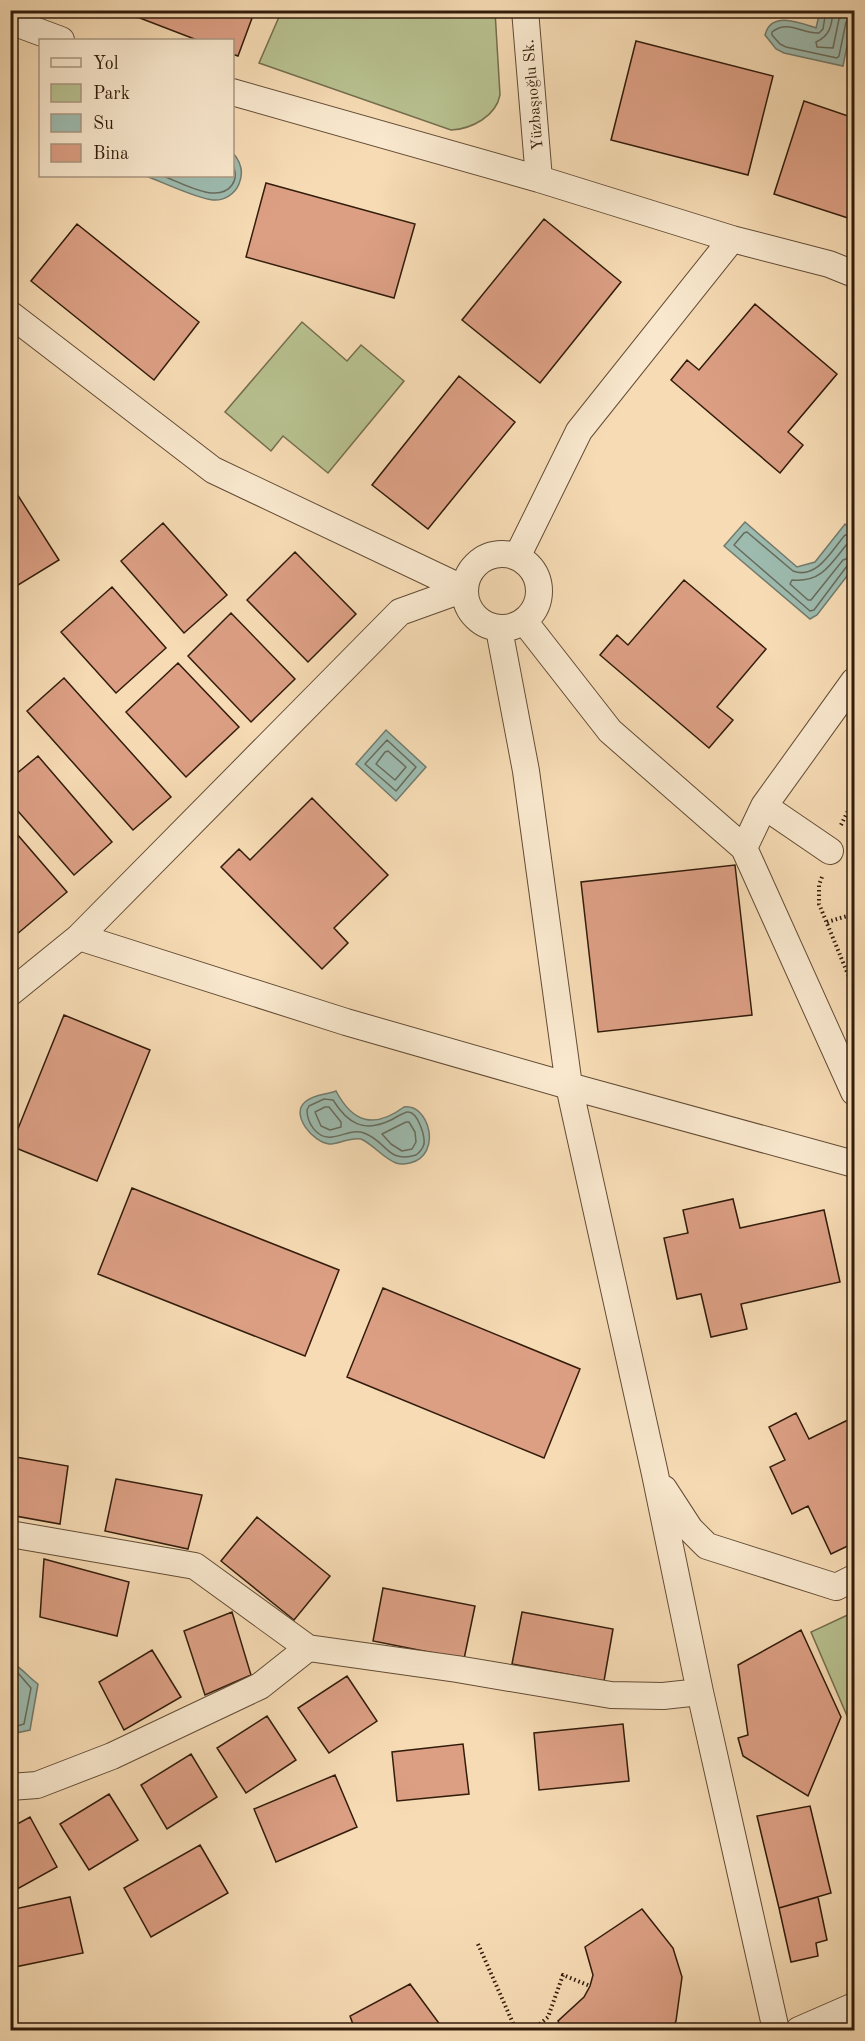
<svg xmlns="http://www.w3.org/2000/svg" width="865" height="2041" font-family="'Old Standard TT',serif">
<rect width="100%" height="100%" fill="#f6dbb4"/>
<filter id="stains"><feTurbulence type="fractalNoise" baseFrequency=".00333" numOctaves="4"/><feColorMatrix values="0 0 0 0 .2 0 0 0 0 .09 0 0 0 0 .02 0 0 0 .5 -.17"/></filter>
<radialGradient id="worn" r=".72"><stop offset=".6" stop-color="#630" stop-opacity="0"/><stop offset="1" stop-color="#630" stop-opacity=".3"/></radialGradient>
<path fill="#b8c190" stroke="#756e4e" stroke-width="1.5" d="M282,10l213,1 5,84c-4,21 -28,34 -49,35l-192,-67z
M302,322l45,39 14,-16 43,36 -76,92 -45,-37 -12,15 -46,-39z
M854,1612v120l-43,-100z"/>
<path fill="#9dbbaf" stroke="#727b6d" stroke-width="1.5" d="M820,11h34l-11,55 -59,-13 -8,-4 -11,-14c6,-25 36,-12 51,-7z
M233,153c8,9 11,19 6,31 -4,10 -15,17 -26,16 -15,-1 -51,-18 -67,-24h86z
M745,522l52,45 18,-5 30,-38 9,8v35l-37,48 -7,4 -86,-73z
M386,730l40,37 -30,34 -40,-37z
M336,1091c17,32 38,38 68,16 25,-4 39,48 6,56 -4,1 -9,2 -14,0 -13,-5 -22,-18 -35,-24 -11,-2 -22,5 -32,5 -16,-2 -39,-29 -24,-42 9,-8 20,-7 31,-11z
M11,1662c11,6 17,15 27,22l-8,46 -19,4z"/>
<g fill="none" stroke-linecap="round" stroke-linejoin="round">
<path stroke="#686c5d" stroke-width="1.5" d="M826,10l-3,19 -4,4c-17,1 -31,-14 -47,-1v3l8,9 6,3 51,11 2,-2 7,-34 4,-4h4
M833,10c-1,15 -3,26 -17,32l1,5 16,1 6,-29 10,-9
M163,176c17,6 55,29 69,9 5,-7 4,-14 0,-22
M854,536l-9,-1c-13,15 -28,45 -52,36l-46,-39 -3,1 -10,12 76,66 4,-1 33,-44 7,-2
M854,544h-7c-16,20 -26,39 -55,36l-2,4 18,16h3l32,-40 11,-4
M387,740l29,27 -20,24 -31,-27z
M388,751l18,16 -11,13 -19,-16 9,-12z
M324,1099l9,1c15,24 31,33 58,20 4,-2 13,-8 17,-8 10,0 17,24 16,32 -1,4 -4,8 -8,11 -29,9 -29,-14 -52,-22 -11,-4 -21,3 -32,4 -15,2 -25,-14 -25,-27l2,-4z
M325,1107h4l12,15v5l-11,3 -9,-4 -6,-14z
M406,1122h3l6,10 1,10 -4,7 -10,2 -11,-7 -9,-10z
M10,1669l8,4 13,15 -7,36 -14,4"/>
</g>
<path fill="#dc9f84" stroke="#321c0b" stroke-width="1.5" d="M119,10h136l-17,46 -6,-2v-14h-35z
M636,41l137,35 -25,99 -137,-35z
M804,101l50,17v102l-80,-26z
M266,183l149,41 -21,74 -148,-41z
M544,219l77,63 -81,101 -78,-63z
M77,224l122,98 -45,58 -123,-99z
M755,304l82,70 -49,58 15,13 -23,28 -109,-93 16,-20 12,10z
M459,376l56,46 -87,107 -56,-44z
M10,483l49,77 -49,30z
M163,523l64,72 -43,38 -63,-72z
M295,552l61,62 -48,48 -61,-62z
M684,580l82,69 -49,58 16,13 -24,28 -109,-93 17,-20 11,10z
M112,587l54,61 -50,45 -55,-61z
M231,613l64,66 -44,43 -63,-66z
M178,663l61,64 -53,50 -60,-65z
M64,678l107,119 -38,33 -106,-119z
M38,756l74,86 -38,33 -64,-73v-23z
M312,798l76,77 -54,53 14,15 -26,26 -101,-102 18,-18 11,11z
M10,826l57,66 -57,48z
M735,865l17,150 -154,17 -17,-150z
M64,1015l86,35 -53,131 -86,-35z
M132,1188l207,82 -34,86 -207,-82z
M733,1199l7,29 84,-18 16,72 -99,22 6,25 -36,8 -10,-43 -24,5 -13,-61 24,-5 -5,-23z
M383,1288l197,81 -36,89 -197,-81z
M796,1413l13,26 45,-22v95l-3,1 3,8v22l-23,11 -23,-48 -16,8 -22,-47 15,-7 -16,-33z
M10,1456l58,10 -8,58 -50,-9z
M116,1479l86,16 -14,54 -83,-18z
M257,1517l73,59 -36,44 -73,-59z
M44,1559l85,23 -12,54 -77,-19z
M383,1588l92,18 -11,53 -91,-18z
M232,1612l19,63 -46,20 -21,-64z
M522,1612l91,17 -9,52 -92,-17z
M801,1630l40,87 -33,79 -65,-40 -5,-18 10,-3 -10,-70z
M152,1650l29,47 -57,33 -25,-48z
M347,1676l30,45 -48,32 -31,-45z
M267,1716l29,44 -50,33 -29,-45z
M623,1724l6,57 -90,9 -5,-57z
M463,1744l6,50 -72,7 -5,-49z
M191,1754l26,43 -50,32 -26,-44z
M335,1775l22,52 -81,35 -22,-53z
M109,1794l29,46 -49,30 -29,-46z
M810,1806l21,87 -52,15 -22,-92z
M30,1817l27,50 -47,26v-65z
M200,1845l28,48 -77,44 -27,-49z
M70,1897l13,56 -73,15v-58z
M818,1897l9,43 -11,3 2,13 -27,6 -12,-54z
M642,1909l31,39 9,29 -6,44 -5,9h-108l-5,-9 26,-24 6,-11 3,-11 -8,-28z
M410,1984l34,46h-89l-5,-14z"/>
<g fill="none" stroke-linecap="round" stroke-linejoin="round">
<defs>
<path id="minor" d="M525,10l14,169
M10,21l51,19
M232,92l307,87 193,60
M10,314l203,156 251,119
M465 591a37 37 0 1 1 74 0a37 37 0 1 1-74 0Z
M517,557l62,-126 153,-192 97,25 25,10
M524,621l86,110 134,117 110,244
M499,629l27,142 43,315 86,388 45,218 76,338
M764,806l66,45
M744,848l20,-42 90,-125
M79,937l267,85 223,64 285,78
M10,993l69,-56 321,-325 64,-23
M664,1489l26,40 17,17 129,41 18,-9
M10,1534l185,32 113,82 149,21 154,26 52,1 37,-4
M10,1787l27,-2 75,-29 148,-70 48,-38
M799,2030l55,-24"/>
</defs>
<use href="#minor" stroke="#634c35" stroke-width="28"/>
<path stroke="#321c0b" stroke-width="4" stroke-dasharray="1.5 3" stroke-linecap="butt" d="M841,825l13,-26
M822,877l-3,8v19l35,85
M827,922l27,-8
M478,1944l38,86
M533,2030l15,-13 15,-42 27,11"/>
<use href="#minor" stroke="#f9e8ce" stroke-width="26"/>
</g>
<g text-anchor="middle" stroke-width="4.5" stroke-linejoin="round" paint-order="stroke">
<g font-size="16" fill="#321c0b" stroke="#f9e8ce">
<text transform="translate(532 95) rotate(-95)" y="6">Yüzbaşıoğlu Sk.</text>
</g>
</g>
<rect width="865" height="2041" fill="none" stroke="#f6dbb4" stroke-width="36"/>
<rect x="12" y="12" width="841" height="2017" fill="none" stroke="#321c0b" stroke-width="3"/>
<rect x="18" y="18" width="829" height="2005" fill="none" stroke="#321c0b" stroke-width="1.5"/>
<rect x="39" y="39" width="195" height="138" fill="#f9e8ce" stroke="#a99680" stroke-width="1.5"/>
<rect x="51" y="58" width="30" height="9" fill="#f9e8ce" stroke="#a99680" stroke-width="1.5"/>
<text x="93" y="69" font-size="18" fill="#321c0b">Yol</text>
<rect x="51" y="84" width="30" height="18" fill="#b8c190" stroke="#a99680" stroke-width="1.5"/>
<text x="93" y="99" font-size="18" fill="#321c0b">Park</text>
<rect x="51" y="114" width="30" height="18" fill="#9dbbaf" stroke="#a99680" stroke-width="1.5"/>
<text x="93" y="129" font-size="18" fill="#321c0b">Su</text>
<rect x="51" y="144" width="30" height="18" fill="#dc9f84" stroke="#a99680" stroke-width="1.5"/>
<text x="93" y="159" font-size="18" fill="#321c0b">Bina</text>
<rect width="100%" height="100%" filter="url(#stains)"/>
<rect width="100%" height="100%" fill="url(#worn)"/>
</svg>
